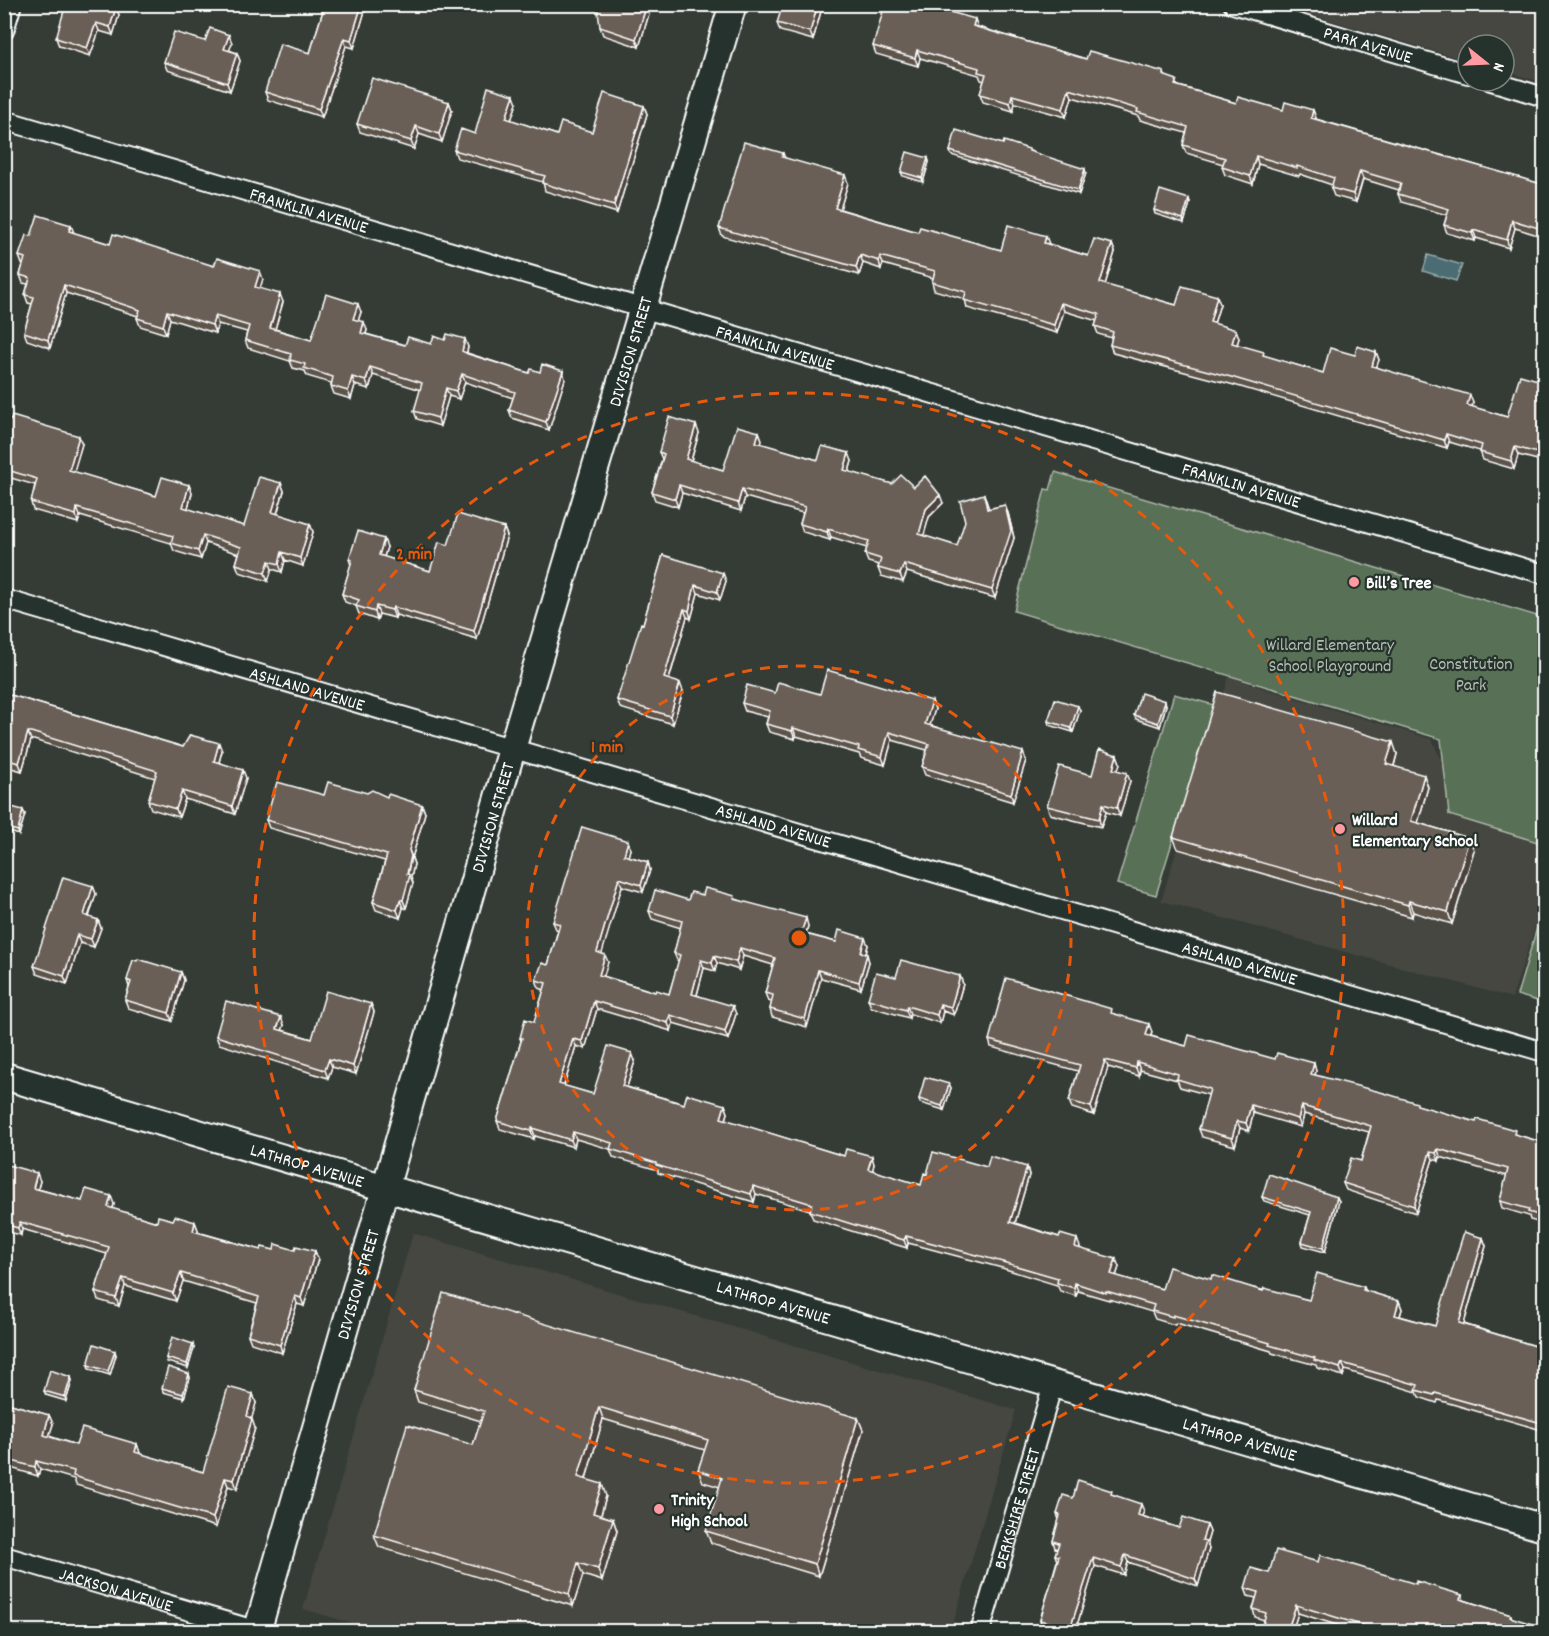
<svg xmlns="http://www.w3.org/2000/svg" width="1549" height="1636" font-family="Dekko,sans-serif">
<rect width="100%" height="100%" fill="#343c35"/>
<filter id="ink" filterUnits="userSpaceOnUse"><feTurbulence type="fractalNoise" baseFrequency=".0167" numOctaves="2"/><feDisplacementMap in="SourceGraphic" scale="12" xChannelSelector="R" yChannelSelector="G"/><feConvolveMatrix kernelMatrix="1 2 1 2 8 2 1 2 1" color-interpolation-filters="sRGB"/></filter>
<g filter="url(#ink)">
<path fill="#44463f" d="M1279,5h265v78l-40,-12v-26h-36v16z
M1229,676l40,14 163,49 14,32 3,44 95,29v56l-32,98 -351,-97z
M413,1233l603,177 -65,221 -570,1 -78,-23z"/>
<path fill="#586f54" stroke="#acb7aa" stroke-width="1.5" d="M1055,472l489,146v226l-95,-29 -8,-76 -427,-128 31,-122 5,1z
M1174,694l40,11 -58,190 -39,-11z
M1544,904v99l-27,-8z"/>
<path fill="#4b6c72" stroke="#93a7aa" stroke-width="1.5" d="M1428,255l34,10 -6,16 -33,-10z"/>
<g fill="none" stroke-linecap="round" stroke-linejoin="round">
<defs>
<g id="street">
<path id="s1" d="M1233,4l235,70"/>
<path d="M4,31l8,-27"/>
<path d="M1491,81l53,16"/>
<path id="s2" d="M4,120l1540,454"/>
<path id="s3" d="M4,599l1540,453"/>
<path id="s4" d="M4,1556l257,76"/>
<path id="s5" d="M980,1632l73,-248"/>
</g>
<g id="secondary">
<path id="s6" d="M4,1076l1540,452"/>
<path id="s7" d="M257,1632l255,-883 221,-745"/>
</g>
</defs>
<use href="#street" stroke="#fff" stroke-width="22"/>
<use href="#secondary" stroke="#fff" stroke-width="30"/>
<use href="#street" stroke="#26332d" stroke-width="18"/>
<use href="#secondary" stroke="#26332d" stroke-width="26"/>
</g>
<path fill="#5c524a" stroke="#fff" stroke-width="1.5" d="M325,4h42l-13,44 -8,-2 -24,71 -54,-17 -3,-8 45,-39z
M652,4l-13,43 -36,-12 -3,-8z
M823,4l-10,36 -33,-9 -3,-8z
M116,7l3,8 -6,20 -14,-4 -9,25 -31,-10 -3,-8z
M978,27l108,32 78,13 1,4 14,10 57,17 47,7h30l3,9 229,66v76h-3l-3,-8 5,-16 -29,-9 -6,20 -33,-10 -1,3 -28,-8 -3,-8 3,-10 -46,-13 -3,-8 1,-4 -36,-11 -7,23 -22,-6 -3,-8 1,-3 -32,-11 -1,2 -41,-12 -5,20 -28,-9 -3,-8 1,-3 -37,-11 -3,-8 3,-12 -46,-13 -2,-4 -66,-19 -6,20 -51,-14 -2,8 -30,-9 -3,-8 4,-13 -3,-1 -2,-5 -59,-17 -2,8 -42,-12 -3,-8z
M205,41l27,2 -3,7 8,3 3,8 -10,30 -63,-21 -3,-8z
M449,102l3,8 -10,32 -23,-8 -5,15 -54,-17 -3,-8z
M517,103l-6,17 46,15 35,-3 52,-26 3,8 -30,99 -72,-22 -2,-9 -86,-24 -3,-8z
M1003,144l27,7 56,22 -7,21 -128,-39 -1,-4z
M783,153l2,5 63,25 -8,26 78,23 83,18 48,-6 39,12 24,-12 3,8 -10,33 71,20 44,-1 -6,20 22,6 3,8 -2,7 28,11 58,17 32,-18 21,-3 3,8 -3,7 97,36 -1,4 35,10 38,-35v80l-27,-7 -4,14 -31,-9 -3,-9 -31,-9 -2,6 -213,-63 -121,-32 -3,-8 2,-7 -14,-4 -3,-8 2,-5 -33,-10 -7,22 -90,-25 -2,-9 -31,-9 -2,-8 1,-4 -50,-14 -2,5 -18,-6 -4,12 -137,-39 -3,-8z
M928,158l1,4 -6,20 -20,-6 -2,-4z
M1189,199l1,4 -6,20 -29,-9 -1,-4z
M74,233l36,11 104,22 49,13 -3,9 23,14 -8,27 36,11 50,-28 -3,9 9,9 -1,4 39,11 26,-1 37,3 -1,6 62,20 34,-2 2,8 -16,51 -37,-12 -3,-8 4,-12 -48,-16 -6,17 -10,-3 -9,30 -23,-7 -3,-8 7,-21 -48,-15 -4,14 -14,-4 -4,14 -17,-5 -3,-8v-3l-24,-7 -2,-5 -12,-3 -3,-7 -42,-13 -3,-8 2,-8 -29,-8 -3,9 -45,-14 -4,15 -26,-8 -3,-8 1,-2 -72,-23 -16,55 -23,-8 -3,-8 8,-28 -4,-1 -3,-8 3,-11 -5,-1 -3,-8 3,-10 -1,-1 -3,-8 12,-20z
M4,418l78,26 -9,28 83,24 33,-11 3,8 -4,16 56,17 37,-43 3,8 -7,23 33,10 3,8 -10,34 -18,-6 -3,12 -10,-3 -4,12 -29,-9 -3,-8 3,-10 -33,-11 -5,16 -27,-8 -3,-8 -91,-27 -2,7 -45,-13 -2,-8 4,-17 -31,-9z
M759,432l3,8 -1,4 57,16 34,1 -3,11 43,12 22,3 29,16 -14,14 -6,19 34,10 27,-52 5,15 19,4 6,25 -19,60 -88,-26 -4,10 -22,-6 -3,-8 1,-3 -11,-3 -3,-8 2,-6 -36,-11 -1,3 -27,-8 -3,-8 3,-11 -58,-16 -4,14 -59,-18 -4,14 -23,-7 -3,-8 10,-33 -3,-7 40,-19 -8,28 32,9z
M504,528l3,8 -30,103 -81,-24 -1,3 -16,-4 -2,6 -18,-6 -3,-8 -11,-4 -3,-8 9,-29 -2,-6 38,-12 -3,10 46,14 18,-26z
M663,555l63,26 -6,19 -22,-7 -7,26 -4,-2 -18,63 14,11 -10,33 -53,-16 -3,-8 26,-76z
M4,693l179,54 39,4 -3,11 27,16 -11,36 -50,-15 -6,18 -28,-8 -3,-8 7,-23 -121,-38h-3l-9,31 -18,-5z
M775,693l45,1 112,7 3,8 -5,16 96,35 -13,42 -88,-27 -3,-8 5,-17 -35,-10 -7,25 -24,-7 -2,-4 -63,-18 -1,3 -26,-7 -3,-8 2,-7 -23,-6 -3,-8z
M1166,705l-6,22 -24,-8 -2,-4z
M1080,710l-7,22 -24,-7 -1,-4z
M1397,754l-3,12 34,21 -10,36 51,15 5,12 -22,74 -39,-12 -1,5 -234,-68 -5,-12z
M1117,755l3,8 -2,7 12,11 -10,35 -14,-4 -5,15 -51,-13 -3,-8 45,-31z
M367,793l55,12 3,8 -13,45 2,6 -3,14 2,5 -7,25h-3l-3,10 -24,-8 -3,-8 12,-41 -116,-33 -3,-8 58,-25z
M4,805l21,9 -6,21 -15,-5z
M628,841l2,8 -2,7 20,6 2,8 -7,22 -21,-6 -21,68 7,8 -5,14 52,16 14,2 10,-33 -2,-1 -3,-7 7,-25 -29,-9 -3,-8 39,-11 15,-5 33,4 72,27 -2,8 30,8 32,3 -2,9 3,8 -8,27 -40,-11 -14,49 -35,-10 -2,-8 2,-7 -4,-1 -3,-8 8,-28 -30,-9 -4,14 -22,-7 -2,8 -11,-3 -7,27 39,19 -8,25 -55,-16 -2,8 -74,-22 -12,40 -9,-3 -12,40 29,8 42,-33 -8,26 57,17 41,1 3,8 -2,7 118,36 30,8 -2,7 49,14 6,-11 60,-7h40l2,8 -14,48 44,14 18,2 2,9 40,19 -3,9 46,13 49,-10 98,21 55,-13 2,4 33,10 3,8 -2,7 35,10 48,-88 3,8 -22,78 75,23 6,-19v103l-107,-31 -1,3 -18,-6 -2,-5 -72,-22 -2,6 -26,-8 -1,-3 -44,-12 -1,-2 -95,-28 -1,2 -20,-6 -3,-7 -43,-13v1l-31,-9 -2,5 -16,-5 -3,-6 -55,-17 -94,-25 -1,5 -46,-14 -48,-15 -3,-9 -54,-16 -2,8 -96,-29v-3l-45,-13 -3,-8 -34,-10 -2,8 -39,-11 -1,3 -34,-10 -3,-8 24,-80 -1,-3 14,-16 10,-32 -5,-2 -3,-8 12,-15 10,-35 -2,-1 -3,-7z
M93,886l3,8 -7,23 9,3 3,8 -7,19 -14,-4 -13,41 -30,-10 -3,-8z
M181,972l3,8 -12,41 -44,-13 -3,-8 4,-13 -2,-7z
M960,976l3,8 -9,31 -11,-4 -3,12 -30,-9 -1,4 -38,-11 -3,-8 28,-22z
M371,1004l3,8 -18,62 -24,-7 -4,11 -109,-34 -3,-8 68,-11 -2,5 30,9z
M1114,1014l38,18 -1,4 35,10 130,25 -1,4 230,68v81l-15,-4 -1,-4 -27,-8 -2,-7 7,-25 -67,-19 -1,4 -6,-2 -17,54 -70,-23 -3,-7 18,-22 8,-29 -65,-18 -3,13 -48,-14 -4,18 -9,-3 -5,18 -33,-9 -3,-8 10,-34 -29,-8 -3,-7 -37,-10 -1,6 -31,-9 -14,48 -22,-7 -3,-7 9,-30 -87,-24 -2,-7z
M951,1088l-7,22 -24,-7 -1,-4z
M4,1164l36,17 -2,8 44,12 32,3 -1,5 44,13 16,-2 22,2 3,8v2l63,18 54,1 3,8 -14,47 -7,-2 -15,49 -31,-10 -3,-8 9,-32 -74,-22 -7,20 -51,-15 -6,20 -21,-6 -3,-8 12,-38 -85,-25 -1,6 -17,-4z
M1262,1197l77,4 -14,51 -22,-6 -1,-4 8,-27 -46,-14z
M194,1348l-6,20 -21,-6 -1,-4z
M116,1355l-6,20 -21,-6 -1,-4z
M189,1374l1,4 -6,20 -21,-6 -1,-4z
M71,1377l1,4 -6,20 -20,-6 -2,-4z
M414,1390l444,28 5,12 -44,146 -108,-33 -5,-12 14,-44 -17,-5 -5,-12 7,-20 -102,-31 -17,60 20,17 -5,19 12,4 4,12 -15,50 -19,-6 -10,31 -194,-59 -5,-12 99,-90 8,-24 -63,-19z
M253,1394l3,9 -5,16 4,9 -18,61 -9,-3 -12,41 -140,-42 -2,-6 -34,-10 -2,7 -34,-10v-64l45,13 4,9 -4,12 27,9 61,-1 3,10 63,18z
M1114,1495l30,16 -2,5 37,12 28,-3 3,7 -3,10 2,7 -11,37 -70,-24 -4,13 -29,-9 -20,66h-19l-14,-5 -2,-7 17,-59 -2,-6 2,-6 -2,-1 -2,-7 6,-21 -2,-6 16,-16z
M1318,1562l144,33 2,5 47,15 1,3 33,14h-186l-61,-19 -6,19h-31l3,-12 -9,-3 -2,-8 3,-11 -8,-2 -3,-8 24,-15z"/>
<path fill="#4b423c" stroke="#fff" stroke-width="1.5" d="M362,4h5l-13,44 -3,-8z
M647,4h5l-13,43 -3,-8z
M818,4h5l-10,36 -3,-8z
M116,7l3,8 -6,20 -3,-8z
M975,19l3,8 -5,-1z
M96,23l3,8 -9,25 -3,-8z
M229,35l3,8 -5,14 -3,-8z
M344,38l2,8 -24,71 -3,-8z
M917,50l3,8 -2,8 -3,-8z
M237,53l3,8 -10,30 -3,-8z
M1069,89l3,8 -6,20 -3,-8z
M514,95l3,8 -8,23 -3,-8z
M1012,95l3,8 -2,8 -3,-8z
M449,102l3,8 -10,32 -3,-8z
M644,106l3,8 -30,99 -3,-8z
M1313,110l3,8 -2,8 -3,-8z
M416,126l3,8 -5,15 -3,-8z
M1256,156l2,8 -5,20 -3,-8z
M928,158l1,4 -6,20 -1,-4z
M1085,169l1,4 -7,21 -1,-4z
M1360,171l3,8 -7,23 -3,-8z
M845,175l3,8 -10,33 -3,-8z
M1189,199l1,4 -6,20 -1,-4z
M1512,220l3,8 -6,20 -2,-8z
M71,225l3,8 -5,-2z
M1473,230l3,8 -1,3 -3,-8z
M1046,236l3,8 -5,-1z
M1112,244l3,8 -12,39 -3,-8z
M860,255l3,8 -4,12 -3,-8z
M880,256l3,8 -2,5 -2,-8z
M260,271l3,8 -5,16 -3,-8z
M64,285l2,8 -16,55 -2,-8z
M280,294l3,8 -10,34 -3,-8z
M1217,296l3,8 -8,26 -2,-8z
M1061,303l3,8 -7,22 -3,-8z
M358,304l3,8 -5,15 -3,-8z
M167,311l3,8 -4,15 -3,-8z
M215,316l3,8 -3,9 -3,-8z
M364,322l3,8 -3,10 -3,-7z
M1236,330l3,8 -4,13 -3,-8z
M465,339l3,8 -3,12 -3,-8z
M1376,352l3,8 -5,14 -2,-8z
M370,367l3,8 -4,14 -3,-8z
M563,371l2,8 -16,51 -3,-8z
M462,374l3,8 -6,17 -3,-8z
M352,377l3,8 -4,14 -3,-8z
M446,388l3,8 -9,30 -2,-8z
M1470,395l3,8 -3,10 -3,-8z
M696,425l3,8 -10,34 -3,-8z
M759,432l3,8 -3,10 -3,-8z
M1446,434l3,8 -2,6 -3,-8z
M79,436l3,8 -10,34 -3,-8z
M1515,447l3,8 -4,14 -3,-8z
M849,453l3,8 -5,17 -3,-8z
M281,483l3,8 -9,29 -3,-8z
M189,485l3,8 -6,22 -3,-8z
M679,485l3,8 -4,14 -3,-8z
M742,489l3,8 -4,14 -3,-8z
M940,495l3,8 -14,14 -7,25 -3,-8 7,-25z
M1005,505l3,8 6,25 -19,60 -3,-8z
M77,508l3,8 -2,7 -2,-8z
M310,524l3,8 -10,34 -3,-8z
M504,528l3,8 -30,103 -3,-8z
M828,529l3,8 -1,3 -3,-8z
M203,535l3,8 -5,16 -3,-8z
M384,539l3,8 -5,16 -3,-8z
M282,552l3,8 -3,12 -3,-8z
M269,561l3,8 -4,12 -3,-8z
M904,564l3,8 -4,10 -3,-8z
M723,573l3,8 -6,19 -3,-8z
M695,585l3,8 -7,26 -2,-8z
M376,606l3,8 -2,6 -2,-8z
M393,607l3,8 -1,3 -3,-8z
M684,609l3,8 -20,69 -3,-8z
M680,683l3,8 -10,33 -3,-8z
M932,701l3,8 -7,23 -3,-8z
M1165,701l1,4 -6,22 -2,-4z
M1078,706l2,4 -7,22 -2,-4z
M793,728l3,8 -1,3 -3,-8z
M28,732l3,8 -9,31 -3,-8z
M889,732l3,8 -7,25 -3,-8z
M1393,742l4,12 -6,22 -5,-12z
M219,743l3,8 -5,18 -3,-8z
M1023,752l3,8 -13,42 -2,-8z
M1117,755l3,8 -4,14 -3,-8z
M243,770l3,8 -11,36 -3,-8z
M1127,773l3,8 -10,35 -3,-8z
M1424,775l4,12 -13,46 -4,-12z
M182,791l3,8 -6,18 -3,-8z
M1103,804l3,8 -5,15 -2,-8z
M422,805l3,8 -13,45 -3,-8z
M23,810l2,4 -6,21 -1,-4z
M1469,838l5,12 -22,74 -4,-12z
M628,841l2,8 -3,13 -3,-7z
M411,856l3,8 -3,14 2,5 -7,25 -3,-8z
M648,862l2,8 -7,22 -2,-7z
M619,878l3,8 -22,74 -3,-8z
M93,886l3,8 -10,29 -2,-8z
M400,900l3,8 -3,10 -3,-8z
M1409,901l4,11 -1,5 -4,-12z
M806,918l2,8 -4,14 -3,-7z
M98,920l3,8 -7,19 -3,-8z
M77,935l3,8 -13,41 -3,-8z
M865,938l3,7 -4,15 -3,-8z
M740,948l3,8 -4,14 -3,-8z
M867,954l2,8 -8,27 -2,-7z
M605,955l3,7 -6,20 -3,-7z
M714,956l3,7 -2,8 -3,-8z
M701,960l3,8 -9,34 -3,-8z
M818,970l3,8 -14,49 -2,-8z
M181,972l3,8 -12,41 -3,-8z
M960,976l3,8 -9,31 -3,-8z
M594,1001l3,8 -12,40 -3,-8z
M371,1004l3,8 -18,62 -3,-8z
M940,1004l3,7 -3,12 -3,-8z
M733,1006l3,8 -8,25 -3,-7z
M907,1006l3,8 -1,4 -3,-8z
M670,1015l3,8 -2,8 -3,-8z
M281,1017l3,8 -4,12 -3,-8z
M1149,1024l3,8 -3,10 -3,-7z
M573,1039l3,7 -14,46 -3,-8z
M632,1053l3,8 -10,32 -3,-7z
M329,1059l3,8 -4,11 -3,-8z
M1105,1060l3,7 -14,48 -3,-8z
M1137,1062l3,8 -1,6 -3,-8z
M1314,1063l2,8 -3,11 -2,-8z
M949,1084l2,4 -7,22 -2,-4z
M725,1105l3,8 -4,13 -3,-8z
M1251,1105l2,8 -4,18 -3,-8z
M1302,1106l2,8 -3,13 -3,-8z
M1237,1121l3,7 -5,18 -3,-8z
M532,1128l3,8 -1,3 -3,-8z
M573,1132l3,7 -2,8 -3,-7z
M1438,1149l2,8 -1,4 -3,-8z
M1430,1152l3,7 -17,54 -2,-7z
M872,1156l2,8 -3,13 -3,-8z
M1027,1167l2,8 -16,55 -3,-8z
M37,1173l3,8 -4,14 -3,-7z
M753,1186l3,8 -2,8 -3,-8z
M111,1196l3,8 -3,11 -3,-8z
M1337,1197l2,4 -14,51 -2,-4z
M20,1222l2,7 -1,6 -3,-7z
M195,1222l3,8 -2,9 -3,-8z
M906,1236l2,7 -1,5 -3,-8z
M1483,1238l3,8 -24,84 -3,-7z
M1077,1239l3,8 -2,7 -3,-7z
M315,1251l3,8 -14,47 -3,-8z
M1116,1259l3,8 -5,15 -3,-8z
M181,1273l2,8 -7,20 -3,-8z
M123,1278l2,8 -6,20 -3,-8z
M1075,1283l3,8 -2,5 -2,-8z
M295,1296l2,8 -15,49 -2,-8z
M1399,1301l3,8 -4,13 -3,-7z
M193,1344l1,4 -6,20 -1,-4z
M115,1351l1,4 -6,20 -2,-4z
M1342,1363l3,7 -2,6 -3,-8z
M189,1374l1,4 -6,20 -1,-4z
M71,1377l1,4 -6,20 -1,-4z
M253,1394l3,9 -6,22 -3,-9z
M599,1407l4,12 -20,70 -5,-12z
M49,1415l4,9 -6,19 -3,-8z
M858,1418l5,12 -44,146 -4,-12z
M252,1419l3,9 -18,61 -3,-9z
M137,1444l3,9 -2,8 -3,-9z
M36,1461l4,8 -2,7 -3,-9z
M225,1478l3,8 -12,41 -3,-9z
M602,1484l4,12 -8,29 -5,-12z
M1141,1504l3,7 -4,11 -2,-7z
M613,1519l4,12 -15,50 -4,-12z
M1207,1525l3,7 -3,10 2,7 -11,37 -3,-7 7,-39z
M1125,1555l3,7 -4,13 -3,-8z
M1093,1558l2,8 -20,66h-4l-1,-3z
M578,1563l5,12 -10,31 -4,-12z
M1296,1605l2,8 -6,19h-5z
M1432,1625l3,7h-5z"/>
<path fill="#6b5f56" stroke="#fff" stroke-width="1.5" d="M66,4h38l12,3 -6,20 -14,-4 -9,25 -31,-10z
M325,4h37l-11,36 -7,-2 -25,71 -54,-17 15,-48 30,9z
M597,4h50l-11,35 -36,-12z
M783,4h35l-8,28 -33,-9z
M885,4h37l53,15 -2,7 113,33 3,-8 75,21 -1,3 14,5 -2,5 61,18 2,-6 45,13 2,-8 28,8 -2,8 234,67v45l-33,-10 -5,20 -34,-10 -1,3 -28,-8 5,-16 -51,-15 3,-11 -41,-12 -7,23 -22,-6 3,-10 -37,-12v2l-41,-12 -6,20 -28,-9 3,-9 -42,-13 5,-18 -51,-15 1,-3 -69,-20 -6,20 -51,-14 -2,8 -30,-9 6,-20 -8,-2 1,-4 -62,-18 -2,8 -42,-12z
M210,28l19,7 -5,14 13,4 -10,30 -63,-21 10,-30 31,9z
M372,78l77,24 -10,32 -23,-8 -5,15 -54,-17z
M488,87l26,8 -8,23 51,17 4,-13 31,10 12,-39 40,13 -30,99 -72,-22 3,-7 -91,-26 7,-21 14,5z
M956,130l47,14 1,-3 25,8v2l56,18 -7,21 -128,-39z
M744,142l39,11 -1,4 63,18 -10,33 83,24 2,-5 81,23 7,-25 38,11 -2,7 44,13 6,-17 18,5 -12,39 76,22 6,-19 35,10 -7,26 26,8 -4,13 32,9 -1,3 60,18 7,-25 25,7 2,-9 19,6 -4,14 98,29 -3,10 40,12 13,-42 25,7v73l-30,-8 -4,14 -31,-9 2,-7 -36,-11 -2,6 -213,-63 -121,-32 3,-13 -18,-6 4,-12 -38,-11 -7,22 -90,-25 2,-8 -34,-10 3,-11 -55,-15 -1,5 -19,-6 -4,12 -137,-39z
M907,152l21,6 -6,20 -21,-6z
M1160,190l29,9 -6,20 -29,-9z
M38,215l33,10 -2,6 41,13 3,-10 101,32 3,-8 43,13 -5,16 25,7 -10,34 41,12 15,-46 32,10 -5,15 11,3 -3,11 44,12 3,-8 23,7 3,-8 11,4 2,-6 18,5 -3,12 6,3 61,19 2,-4 9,3 2,-8 21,7 -17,51 -37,-12 6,-18 -53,-18 -6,17 -10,-3 -8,30 -24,-7 8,-28 -52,-16 -4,14 -14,-4 -4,14 -17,-5 2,-9 -29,-9 1,-4 -15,-4 1,-6 -46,-14 4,-14 -34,-10 -3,9 -45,-14 -4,15 -26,-8 3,-8 -76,-25 -16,55 -24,-8 10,-35 -9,-2 5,-17 -10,-3 5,-17 -6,-2 7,-21 5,1z
M1545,235v19l-6,-1z
M12,416l67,20 -10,34 87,26 6,-19 27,8 -6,22 61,19 15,-49 22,6 -9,29 38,12 -10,34 -18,-6 -3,12 -10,-3 -4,12 -29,-9 5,-17 -38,-12 -5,16 -27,-8 2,-7 -96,-28 -1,7 -45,-13 6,-23 -33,-10v-51l7,2z
M669,417l27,8 -10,34 37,11 14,-44 22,6 -3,10 62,18 4,-14 27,7 -5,17 48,14 9,-9 13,12 11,-11 15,19 -14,14 -7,25 38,12 8,-25 -5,-20 24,-7 3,15 18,-4 6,26 -19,59 -88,-26 -4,10 -22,-6 3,-9 -16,-5 4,-13 -41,-12 -1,3 -27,-8 5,-17 -63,-18 -4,14 -59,-18 -4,14 -23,-7 12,-38 -5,-2z
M458,514l46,14 -30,103 -81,-24 -1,3 -16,-4 -1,6 -19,-6 3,-6 -17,-6 10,-34 -3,-1 9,-28 26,8 -5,16 51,16 9,-29 9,3z
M663,555l60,18 -6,19 -22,-7 -6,26 -5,-2 -20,69 16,5 -10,33 -53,-16 24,-77 2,1z
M827,670l105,31 -7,23 98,28 -12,42 -89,-27 7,-23 -40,-12 -7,25 -24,-7 1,-3 -66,-19 -1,3 -26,-7 4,-13 -28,-8 5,-18 28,8 3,-11 42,12z
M1217,692l176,50 -7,22 38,11 -13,46 58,17 -21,74 -39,-11 -1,4 -235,-68z
M4,693l179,54 7,-12 29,8 -5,18 29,9 -11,36 -50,-15 -6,18 -28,-8 9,-30 -126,-39h-3l-9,31 -15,-4z
M1141,693l24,8 -7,22 -24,-8z
M1055,699l23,7 -7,22 -23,-7z
M1099,749l18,6 -4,14 14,4 -10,35 -14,-4 -4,15 -52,-13 12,-40 33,9z
M277,782l47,13 4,-13 39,11 5,-3 15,7 1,-3 34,11 -13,45 2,6 -4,18 3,1 -7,25h-3l-3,10 -24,-8 14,-47 -121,-35z
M4,805l19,5 -5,21 -14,-4z
M582,827l46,14 -4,14 24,7 -7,23 -22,-7 -22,74 8,3 -6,20 56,17 1,-2 13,4 11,-39 -6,-2 8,-32 -33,-10 6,-21 33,10 3,-8 12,3 2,-7 30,8 -1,3 72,19 -5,15 35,9 3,-12 26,8 -4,14 6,2 -8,28 -41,-12 -13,49 -35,-10 3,-14 -8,-2 10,-35 -35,-10 -4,14 -22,-6 -2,7 -11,-3 -9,34 41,12 -8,26 -55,-17 -2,8 -74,-22 -12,40 -9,-2 -14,45 34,10 15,-48 24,7 -10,33 62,18 3,-10 38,11 -4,13 123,38 2,-7 26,7 -4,13 53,16 3,-12 3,1 6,-22 54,15 3,-11 37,11 -17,55 49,15 1,-3 17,5 -2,8 41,12 -5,15 51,15 7,-22 42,12 1,-4 51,16 1,-3 45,12 8,-27 47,14 -1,3 36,11 -4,14 40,11 29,-94 19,6 -24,85 80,24 6,-19v96l-110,-31 -1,2 -18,-5 2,-5 -76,-22 -2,5 -26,-8 1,-2 -46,-13 1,-2 -97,-28v2l-21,-6 2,-6 -48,-14v2l-31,-10 -1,5 -17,-5 1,-5 -59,-17 -93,-25 -2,4 -46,-14 -48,-15 2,-7 -59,-18 -2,8 -95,-29v-2l-46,-14 2,-6 -39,-11 -2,8 -39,-12 -1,3 -34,-10 25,-83h-2l5,-19 9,3 12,-39 -10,-3 6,-17 6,2 12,-41 -7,-2z
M63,877l30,9 -9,29 14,5 -7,19 -14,-4 -13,41 -30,-10z
M138,959l43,13 -12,41 -44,-13 6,-18 -4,-2 6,-20 4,1z
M901,960l59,16 -9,31 -11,-3 -3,11 -30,-9 -1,4 -38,-11 8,-27 20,5z
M1006,978l106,31 -1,4 38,11 -3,11 40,11 3,-11 86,24 2,-6 37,10 -3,11 73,19 33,10v2l59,17 1,-3 38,11 -1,4 31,9v74l-17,-5 1,-3 -29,-8 8,-32 -70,-20 -2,4 -6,-1 -16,54 -71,-23 8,-25 10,3 10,-35 -69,-20 -4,13 -47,-14 -5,18 -9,-2 -5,17 -33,-9 11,-40 -33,-10 1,-5 -41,-12 -1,6 -31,-8 -14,47 -22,-6 11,-36 -91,-25z
M326,991l45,13 -18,62 -24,-7 -4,11 -109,-34 10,-35 55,16 -4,12 35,10z
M925,1077l24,7 -7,22 -23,-7z
M4,1164l33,9 -4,15 49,13 4,-12 25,7 -3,11 49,15 1,-6 15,4 2,-4 20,6 -2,9 68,19 1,-3 12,3 1,-6 20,6 1,-4 19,5 -14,47 -6,-2 -15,49 -32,-10 11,-38 -78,-24 -8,20 -50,-15 -7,20 -21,-6 14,-45 -89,-25 -2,6 -14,-4z
M1269,1174l68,23 -14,51 -21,-6 9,-30 -49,-15z
M443,1293l415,125 -43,146 -109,-33 16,-53 -24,-8 10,-30 -109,-33 -21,70 24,7 -9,29 20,6 -15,50 -20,-6 -9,31 -195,-59 33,-110 66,20 11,-34 -70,-21z
M172,1337l21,7 -6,20 -21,-6z
M94,1344l21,7 -7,20 -20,-6z
M168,1367l21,7 -6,20 -21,-6z
M50,1370l21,7 -6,20 -21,-6z
M228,1387l25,7 -6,22 5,3 -18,61 -9,-2 -12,40 -140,-42 1,-5 -38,-10 -1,6 -31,-8v-57l45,13 -5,20 32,10 6,-17 55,16 -2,8 68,20z
M1078,1480l34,11 -1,3 30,10 -3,11 41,13 4,-11 24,8 -5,15 4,1 -11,38 -70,-24 -4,12 -28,-9 -23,71 -30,-9 19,-64 -4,-1 4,-12 -6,-2 7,-26 -3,-1 6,-19 10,3z
M1276,1550l42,12 2,-7 96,29v-3l46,14 -2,4 51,16 -1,2 35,11v4h-91l-22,-7 -2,7h-27l-9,-3 -1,3h-23l1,-4 -75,-23 -9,27h-26l5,-19 -13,-4 5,-17 -13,-4 6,-20 18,5z
M1155,1627l16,5h-18z"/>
</g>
<g fill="none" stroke="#e8590c" stroke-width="3" stroke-dasharray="10 8">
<circle cx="799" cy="938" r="272"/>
<circle cx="799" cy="938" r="545"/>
</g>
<g fill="#ff9aa2" stroke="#26332d" stroke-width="2">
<circle cx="1354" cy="582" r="6"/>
<circle cx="1340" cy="829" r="6"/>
<circle cx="659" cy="1509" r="6"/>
</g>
<g text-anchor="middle" stroke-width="4.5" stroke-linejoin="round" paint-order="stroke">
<g font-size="18" fill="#fff" stroke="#26332d">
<text dy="6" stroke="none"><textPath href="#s1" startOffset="141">PARK AVENUE</textPath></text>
<text dy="6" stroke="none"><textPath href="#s2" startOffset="318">FRANKLIN AVENUE</textPath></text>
<text dy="6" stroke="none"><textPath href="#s2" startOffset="804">FRANKLIN AVENUE</textPath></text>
<text dy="6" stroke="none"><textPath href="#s7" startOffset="1334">DIVISION STREET</textPath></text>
<text dy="6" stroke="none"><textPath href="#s2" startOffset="1290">FRANKLIN AVENUE</textPath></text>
<text dy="6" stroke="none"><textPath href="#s3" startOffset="316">ASHLAND AVENUE</textPath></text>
<text dy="6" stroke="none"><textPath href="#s7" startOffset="848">DIVISION STREET</textPath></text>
<text dy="6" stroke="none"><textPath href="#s3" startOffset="802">ASHLAND AVENUE</textPath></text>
<text dy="6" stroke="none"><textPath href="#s3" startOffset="1288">ASHLAND AVENUE</textPath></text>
<text dy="6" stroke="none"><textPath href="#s6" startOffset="316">LATHROP AVENUE</textPath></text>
<text dy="6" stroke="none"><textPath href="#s7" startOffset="362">DIVISION STREET</textPath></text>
<text dy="6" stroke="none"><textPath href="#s6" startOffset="802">LATHROP AVENUE</textPath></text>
<text dy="6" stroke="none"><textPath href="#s6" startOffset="1288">LATHROP AVENUE</textPath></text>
<text dy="6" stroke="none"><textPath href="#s5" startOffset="129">BERKSHIRE STREET</textPath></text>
<text dy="6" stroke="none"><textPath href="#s4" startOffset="117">JACKSON AVENUE</textPath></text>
</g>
<g font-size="18" font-weight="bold" fill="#fff" stroke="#26332d" text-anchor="start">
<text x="1366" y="588">Bill’s Tree</text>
<text x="1352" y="825">Willard<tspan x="1352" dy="21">Elementary School</tspan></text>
<text x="671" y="1505">Trinity<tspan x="671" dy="21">High School</tspan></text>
</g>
<g font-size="18" fill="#b4beb2" stroke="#26332d">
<text x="1330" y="650">Willard Elementary<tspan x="1330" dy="21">School Playground</tspan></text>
<text x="1471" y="669">Constitution<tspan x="1471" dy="21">Park</tspan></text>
</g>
</g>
<circle cx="799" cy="938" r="9" fill="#e8590c" stroke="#26332d" stroke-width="3"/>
<g font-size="18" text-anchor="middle" font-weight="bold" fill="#e8590c" stroke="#26332d" stroke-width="4.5" stroke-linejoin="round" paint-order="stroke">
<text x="414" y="559">2 min</text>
<text x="607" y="752">1 min</text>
</g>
<rect width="1549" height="1636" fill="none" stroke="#26332d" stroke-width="24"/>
<rect x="12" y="12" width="1525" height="1612" fill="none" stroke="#fff" stroke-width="2" filter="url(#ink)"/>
<g transform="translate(1486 63) rotate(108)"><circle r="28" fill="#26332d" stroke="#7d8581" stroke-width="1.5"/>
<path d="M0-4.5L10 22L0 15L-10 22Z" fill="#ff9aa2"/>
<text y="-9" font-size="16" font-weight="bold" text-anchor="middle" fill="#ffffff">N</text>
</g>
</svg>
